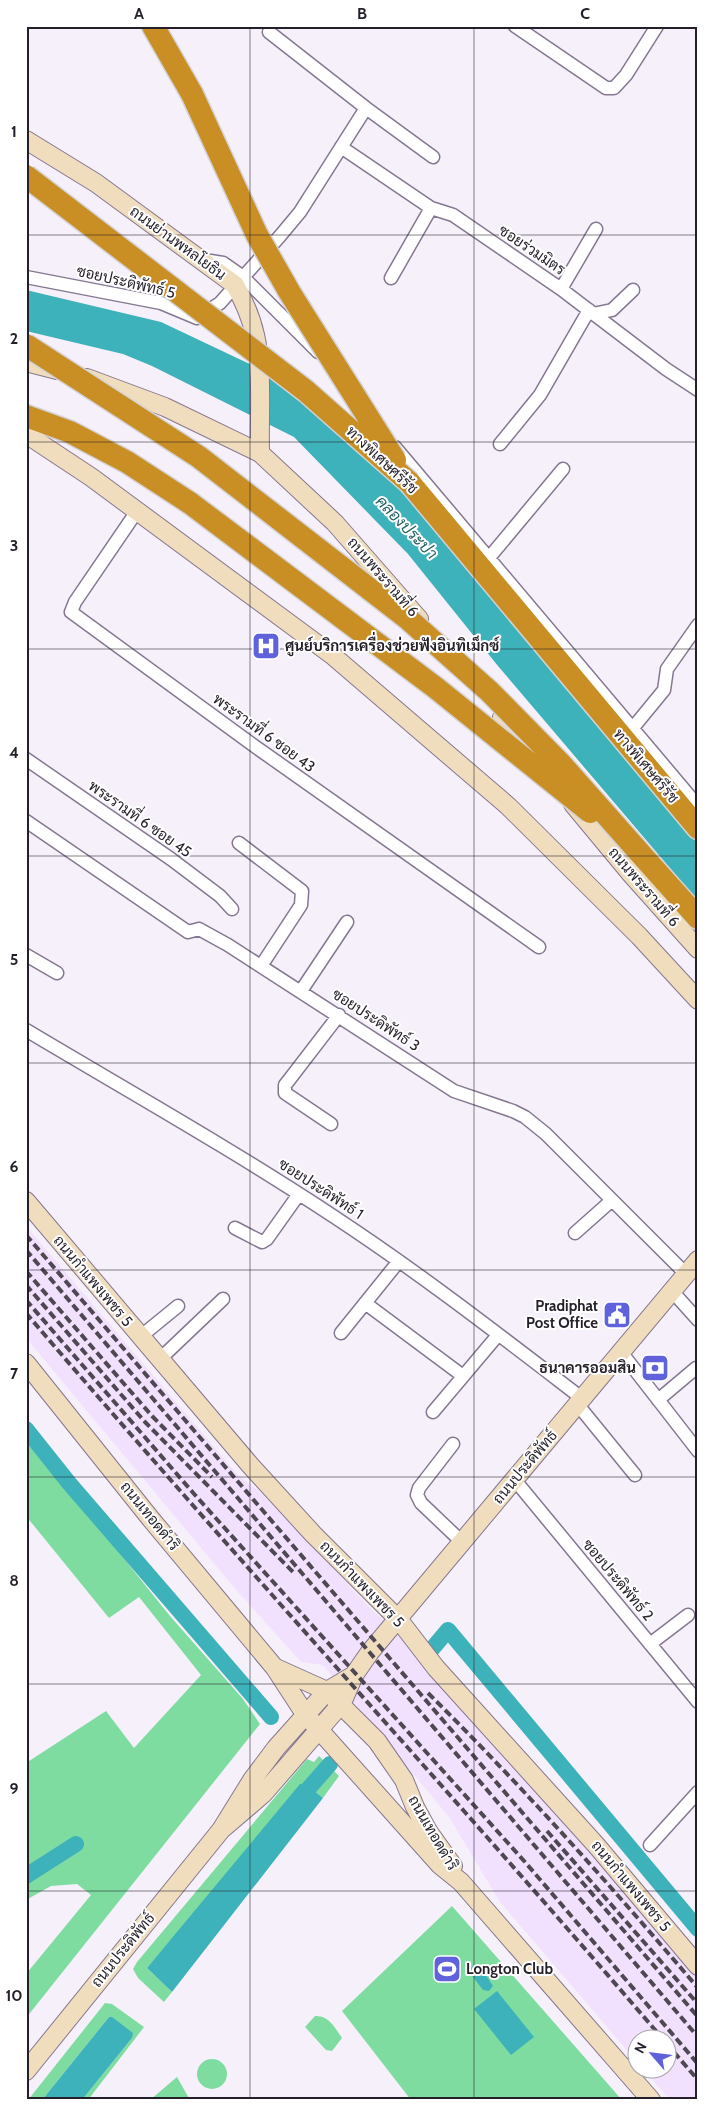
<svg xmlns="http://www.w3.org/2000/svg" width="724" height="2126" font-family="Cabin,Sarabun,sans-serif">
<rect width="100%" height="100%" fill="#f6f0fb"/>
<path fill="#f1e1fe" d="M26,1226l212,249 22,17 112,118 40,35 286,331v124h-28l-27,-31 23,-1v-30h-30v23l-136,-159 -51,-85 -126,-152 -22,-3 -64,-71 -211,-253z"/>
<path fill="#7fdca1" d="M26,1437l144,179 73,83 17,25 -234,294v-44l65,-79 -14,-11 -26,2 -25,14v-137l80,-52 28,37 67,-73 -62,-78 -30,21 -83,-102z
M319,1756l20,20 -16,22 -17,-14 -159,184 25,24 -8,10 -26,-24 -5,-9 4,-7 170,-203 7,3z
M452,1906l170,194h-211l-69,-89z
M105,2003l7,1 32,23 -56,73h-6l50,-62 -23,-21 -67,83h-14z
M315,2016c14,-1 20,12 27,22l-10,13 -6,-1 -21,-23z
M197 2074a15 15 0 1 1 30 0a15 15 0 1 1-30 0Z
M177,2077l13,23h-40z"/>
<path fill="#3eb2ba" d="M26,290l135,32 97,46 56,36 125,125 110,139 149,175v58l-200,-235 -90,-112 -114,-117 -142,-71 -29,-12 -97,-23z
M300,1784h6l17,14 -151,194 -25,-24z
M476,1965l4,1 13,20 -4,5 -6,-1 -13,-17 2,-7z
M497,1991l37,46 -23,18 -37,-46z
M109,2017h3l21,16 -1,5 -50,62h-40z"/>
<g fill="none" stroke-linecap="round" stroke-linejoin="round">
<path stroke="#3eb2ba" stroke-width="16" d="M26,1429l43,54 202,234
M432,1649l16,-19 250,299
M295,1804l35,-40
M26,1876l50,-32"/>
<defs>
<path id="street" d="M515,26l91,62h8l12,-13 31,-49
M269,32l97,76 67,49
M341,147l90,61 22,7 108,74 105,80 32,21
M204,260l19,3 20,14 75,75
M26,277l135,26 36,15 23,-15 60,-67 20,-24 66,-104
M391,278l40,-70
M561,289l35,-60
M593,314l19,-4 21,-20
M500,444l40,-49 49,-85
M395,447l303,359
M137,511l-62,91 -4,10 182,133 286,202
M488,559l75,-90
M632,729l32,-39 3,-21 31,-44
M26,759l145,100 49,37 12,13
M26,821l162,111 11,-3 29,16 226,146 59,20 12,6 21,17 140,140
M239,843l63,48 -1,14 -40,61
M26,955l31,18
M301,991l46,-69
M26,1030c104,62 209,121 310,188 85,56 166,119 247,181
M331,1124l-46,-31v-8l4,-5 50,-65
M235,1228l27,14 5,-3 32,-45
M575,1233l36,-32
M672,1291l26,29
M365,1303l98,73
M341,1333l58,-72
M140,1337l38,-31
M621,1352l77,99
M160,1359l63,-60
M658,1400l38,-32
M578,1405l57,70
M433,1412l65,-77
M453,1444l-34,44 -2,7 4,8 42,40
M514,1479l184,223
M650,1644l38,-29
M650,1845l48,-53"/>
<path id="secondary" d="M26,140l70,43 139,102c9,16 16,32 20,50 8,34 4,82 5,118
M26,362l31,8
M87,378l78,29 95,46 75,70 84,96
M26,434l65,43 241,178 176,151 131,130 59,64
M502,717l37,46
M573,804l58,70 67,75
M26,1201l224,264 63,69 86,86 37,48 160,177 102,121
M26,1363l124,155 125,150 30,46 135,151 21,17 190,218
M276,1668l51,23 50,50 27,39 11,27 13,24 25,35
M221,1830l42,-36 79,-91 12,-28 16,-23 328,-392
M26,2071l195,-241 31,-50 24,-32 51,-57 27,-16"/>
<path id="highway" d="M153,26l39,68
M26,416l44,16 57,30 63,41
M410,483l288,345
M639,852l59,66"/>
</defs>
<use href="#street" stroke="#857791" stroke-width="15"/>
<use href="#secondary" stroke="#857791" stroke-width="20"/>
<use href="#highway" stroke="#d3d2d4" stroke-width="25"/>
<use href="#street" stroke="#fff" stroke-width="12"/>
<use href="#secondary" stroke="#efddbd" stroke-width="18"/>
<use href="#highway" stroke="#c98e24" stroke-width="22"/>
<path stroke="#4e4852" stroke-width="4" stroke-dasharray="8 4" stroke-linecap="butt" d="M26,1235l672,782
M26,1250l672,787
M26,1271l126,145 60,61
M26,1285l119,137 148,150
M26,1300l169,195 330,367 173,202
M26,1313c209,245 427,481 636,725
M428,1693c95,94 183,193 270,295
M547,1831l151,173
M666,2043l32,37"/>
<defs>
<path id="highway-bridge" d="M192,94l65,141 33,58 105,167
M26,176l280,215 104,92
M26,345l173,112 208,161 83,74 71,72 78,88
M190,503l246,185 154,124"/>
</defs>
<use href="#highway-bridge" stroke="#d3d2d4" stroke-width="25" stroke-linecap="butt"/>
<use href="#highway-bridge" stroke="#c98e24" stroke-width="22"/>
</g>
<path fill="none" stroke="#251f29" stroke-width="1" stroke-opacity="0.55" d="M250,26v2074M474,26v2074M26,235h672M26,442h672M26,649h672M26,856h672M26,1063h672M26,1270h672M26,1477h672M26,1684h672M26,1891h672"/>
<defs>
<symbol id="hospital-square" viewBox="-11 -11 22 22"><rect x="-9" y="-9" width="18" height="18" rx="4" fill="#5f62db" stroke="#fff"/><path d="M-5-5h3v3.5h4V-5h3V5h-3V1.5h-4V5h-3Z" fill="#fff"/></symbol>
<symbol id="civic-square" viewBox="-11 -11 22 22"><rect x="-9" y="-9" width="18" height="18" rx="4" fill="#5f62db" stroke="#fff"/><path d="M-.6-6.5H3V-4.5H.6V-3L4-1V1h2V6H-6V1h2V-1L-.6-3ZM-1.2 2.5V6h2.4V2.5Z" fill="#fff"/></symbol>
<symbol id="bank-square" viewBox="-11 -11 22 22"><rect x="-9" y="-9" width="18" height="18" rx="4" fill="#5f62db" stroke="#fff"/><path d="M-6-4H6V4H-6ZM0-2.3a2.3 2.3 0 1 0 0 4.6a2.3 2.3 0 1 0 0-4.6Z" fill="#fff"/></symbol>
<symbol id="stadium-square" viewBox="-11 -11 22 22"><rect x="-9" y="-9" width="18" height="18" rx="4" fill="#5f62db" stroke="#fff"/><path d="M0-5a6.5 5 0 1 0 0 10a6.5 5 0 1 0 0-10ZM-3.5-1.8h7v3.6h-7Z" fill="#fff"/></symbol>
</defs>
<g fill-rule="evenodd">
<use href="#hospital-square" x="250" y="630" width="32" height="32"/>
<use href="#civic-square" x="601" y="1299" width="32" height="32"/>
<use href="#bank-square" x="639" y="1352" width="32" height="32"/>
<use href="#stadium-square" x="431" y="1953" width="32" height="32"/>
</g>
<g text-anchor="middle" stroke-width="4" stroke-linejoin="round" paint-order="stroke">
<g font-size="15" fill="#251f29" stroke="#fff">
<text transform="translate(178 243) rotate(36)" y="5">ถนนย่านพหลโยธิน</text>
<text transform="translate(532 250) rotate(34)" y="5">ซอยร่วมมิตร</text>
<text transform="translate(126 282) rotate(13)" y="5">ซอยประดิพัทธ์ 5</text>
<text transform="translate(382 460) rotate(43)" y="5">ทางพิเศษศรีรัช</text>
<text transform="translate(383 577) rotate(49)" y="5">ถนนพระรามที่ 6</text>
<text transform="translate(264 733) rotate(36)" y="5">พระรามที่ 6 ซอย 43</text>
<text transform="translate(646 766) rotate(50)" y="5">ทางพิเศษศรีรัช</text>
<text transform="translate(140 819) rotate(35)" y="5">พระรามที่ 6 ซอย 45</text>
<text transform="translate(644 887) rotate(49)" y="5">ถนนพระรามที่ 6</text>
<text transform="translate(376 1020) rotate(33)" y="5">ซอยประดิพัทธ์ 3</text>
<text transform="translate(321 1189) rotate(33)" y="5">ซอยประดิพัทธ์ 1</text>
<text transform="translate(93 1281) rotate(50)" y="5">ถนนกำแพงเพชร 5</text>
<text transform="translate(525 1467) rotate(-50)" y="5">ถนนประดิพัทธ์</text>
<text transform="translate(150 1516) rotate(51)" y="5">ถนนเทอดดำริ</text>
<text transform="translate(618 1580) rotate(50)" y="5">ซอยประดิพัทธ์ 2</text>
<text transform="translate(362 1584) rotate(46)" y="5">ถนนกำแพงเพชร 5</text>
<text transform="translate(433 1833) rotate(60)" y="5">ถนนเทอดดำริ</text>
<text transform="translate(631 1886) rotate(50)" y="5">ถนนกำแพงเพชร 5</text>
<text transform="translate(123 1950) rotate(-51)" y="5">ถนนประดิพัทธ์</text>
</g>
<g font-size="15" font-weight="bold" fill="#251f29" stroke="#fff" text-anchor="start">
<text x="285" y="651">ศูนย์บริการเครื่องช่วยฟังอินทิเม็กซ์</text>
<text x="598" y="1311" text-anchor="end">Pradiphat<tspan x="598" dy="17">Post Office</tspan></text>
<text x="636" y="1373" text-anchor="end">ธนาคารออมสิน</text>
<text x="466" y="1974">Longton Club</text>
</g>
<g font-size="16" font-style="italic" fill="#246266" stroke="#fff">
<text transform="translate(407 527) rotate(46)" y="6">คลองประปา</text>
</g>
</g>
<rect width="724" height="2126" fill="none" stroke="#ffffff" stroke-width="55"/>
<g transform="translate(652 2054) rotate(298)"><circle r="24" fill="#ffffff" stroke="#a8a5a9"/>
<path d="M0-4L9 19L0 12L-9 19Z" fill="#5f62db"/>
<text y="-8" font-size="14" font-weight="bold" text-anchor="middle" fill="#251f29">N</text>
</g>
<rect x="28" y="28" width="668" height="2070" fill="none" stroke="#251f29" stroke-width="2"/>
<g font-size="16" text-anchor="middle" font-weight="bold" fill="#251f29">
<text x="139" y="19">A</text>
<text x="362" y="19">B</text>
<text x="585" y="19">C</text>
<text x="14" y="137">1</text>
<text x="14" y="344">2</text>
<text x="14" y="551">3</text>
<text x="14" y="758">4</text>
<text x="14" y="965">5</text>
<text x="14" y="1172">6</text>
<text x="14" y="1379">7</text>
<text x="14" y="1586">8</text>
<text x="14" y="1794">9</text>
<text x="14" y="2001">10</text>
</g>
</svg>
